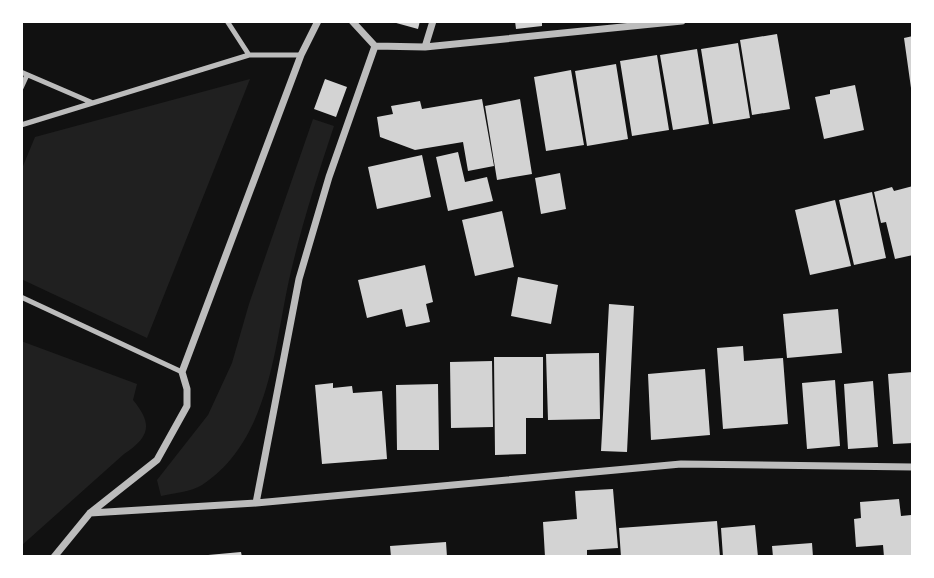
<svg xmlns="http://www.w3.org/2000/svg" width="934" height="578" font-family="Figtree,sans-serif">
<rect width="100%" height="100%" fill="#111"/>
<path fill="#202020" d="M250,79l-103,259 -126,-59v-108l14,-34z
M313,119l21,7c-17,51 -33,101 -45,154 -15,69 -20,161 -87,205 -11,7 -28,8 -41,11l-4,-16 51,-65 24,-52 17,-59z
M21,341l116,43 -4,16c20,24 17,37 -9,54l-103,92z"/>
<path fill="#d3d3d3" d="M389,21h31l-2,8z
M515,21h27v5l-26,3z
M777,34l13,75 -38,6 -12,-75z
M913,36v52h-2l-7,-50z
M738,43l12,75 -37,6 -12,-75z
M697,49l12,75 -36,6 -13,-75z
M657,55l12,75 -37,6 -12,-75z
M616,64l12,75 -41,7 -12,-75z
M571,70l13,75 -38,6 -12,-74z
M325,79l22,8 -11,30 -22,-8z
M855,85l9,45 -40,9 -9,-42 15,-3v-4z
M482,99l12,67 -26,5 -5,-29 -48,8 -35,-13 -3,-20 16,-3 -2,-8 29,-5 2,8z
M520,99l12,75 -35,6 -12,-74z
M458,152l7,30 22,-5 6,24 -45,10 -12,-54z
M422,155l9,42 -54,12 -9,-42z
M560,173l6,36 -25,5 -6,-36z
M913,186v69l-18,4 -9,-37 -5,1 -7,-31 18,-5 2,4z
M872,192l14,66 -32,7 -15,-65z
M835,200l16,66 -41,9 -15,-65z
M502,211l12,56 -39,9 -13,-56z
M425,265l8,37 -7,2 4,18 -24,5 -4,-18 -35,9 -9,-38z
M518,277l40,8 -7,39 -40,-8z
M609,304l25,2 -7,146 -26,-1z
M838,309l4,44 -55,5 -4,-44z
M743,346l1,15 39,-3 5,66 -65,5 -6,-81z
M599,353l1,66 -52,1 -2,-66z
M494,357h49v61h-17v36l-31,1z
M492,361l1,66 -42,1 -1,-66z
M705,369l5,66 -59,5 -3,-66z
M913,372v71l-20,1 -5,-70z
M835,380l5,66 -33,3 -5,-66z
M873,381l5,66 -30,2 -4,-65z
M333,383v5l19,-2 1,7 29,-2 5,68 -65,5 -7,-79z
M438,384l1,66h-42l-1,-65z
M613,489l5,59 -31,2v7h-42l-2,-35 34,-3 -2,-28z
M899,499l2,17 10,-1 2,42h-29l-1,-12 -27,2 -2,-28 7,-1 -1,-16z
M717,521l3,36h-99l-2,-29z
M755,525l3,32h-35l-2,-29z
M446,542l1,15h-56l-1,-11z
M812,543l1,14h-40l-1,-11z
M241,552l1,5h-34v-2z"/>
<g fill="none" stroke-linecap="round" stroke-linejoin="round">
<path stroke="#bcbcbc" stroke-width="5" d="M227,21l22,34
M21,72l72,31
M21,88l6,-13
M21,125l228,-70h52
M21,297l161,75"/>
<path stroke="#bcbcbc" stroke-width="7" d="M352,21l23,25 50,1 257,-26
M425,47l8,-26
M256,503l43,-224 30,-102 46,-131
M90,513l166,-10 425,-39 232,3
M54,557l36,-44 67,-53 30,-54v-17l-5,-17 119,-317 17,-34"/>
</g>
<rect width="934" height="578" fill="none" stroke="#ffffff" stroke-width="46"/>
</svg>
